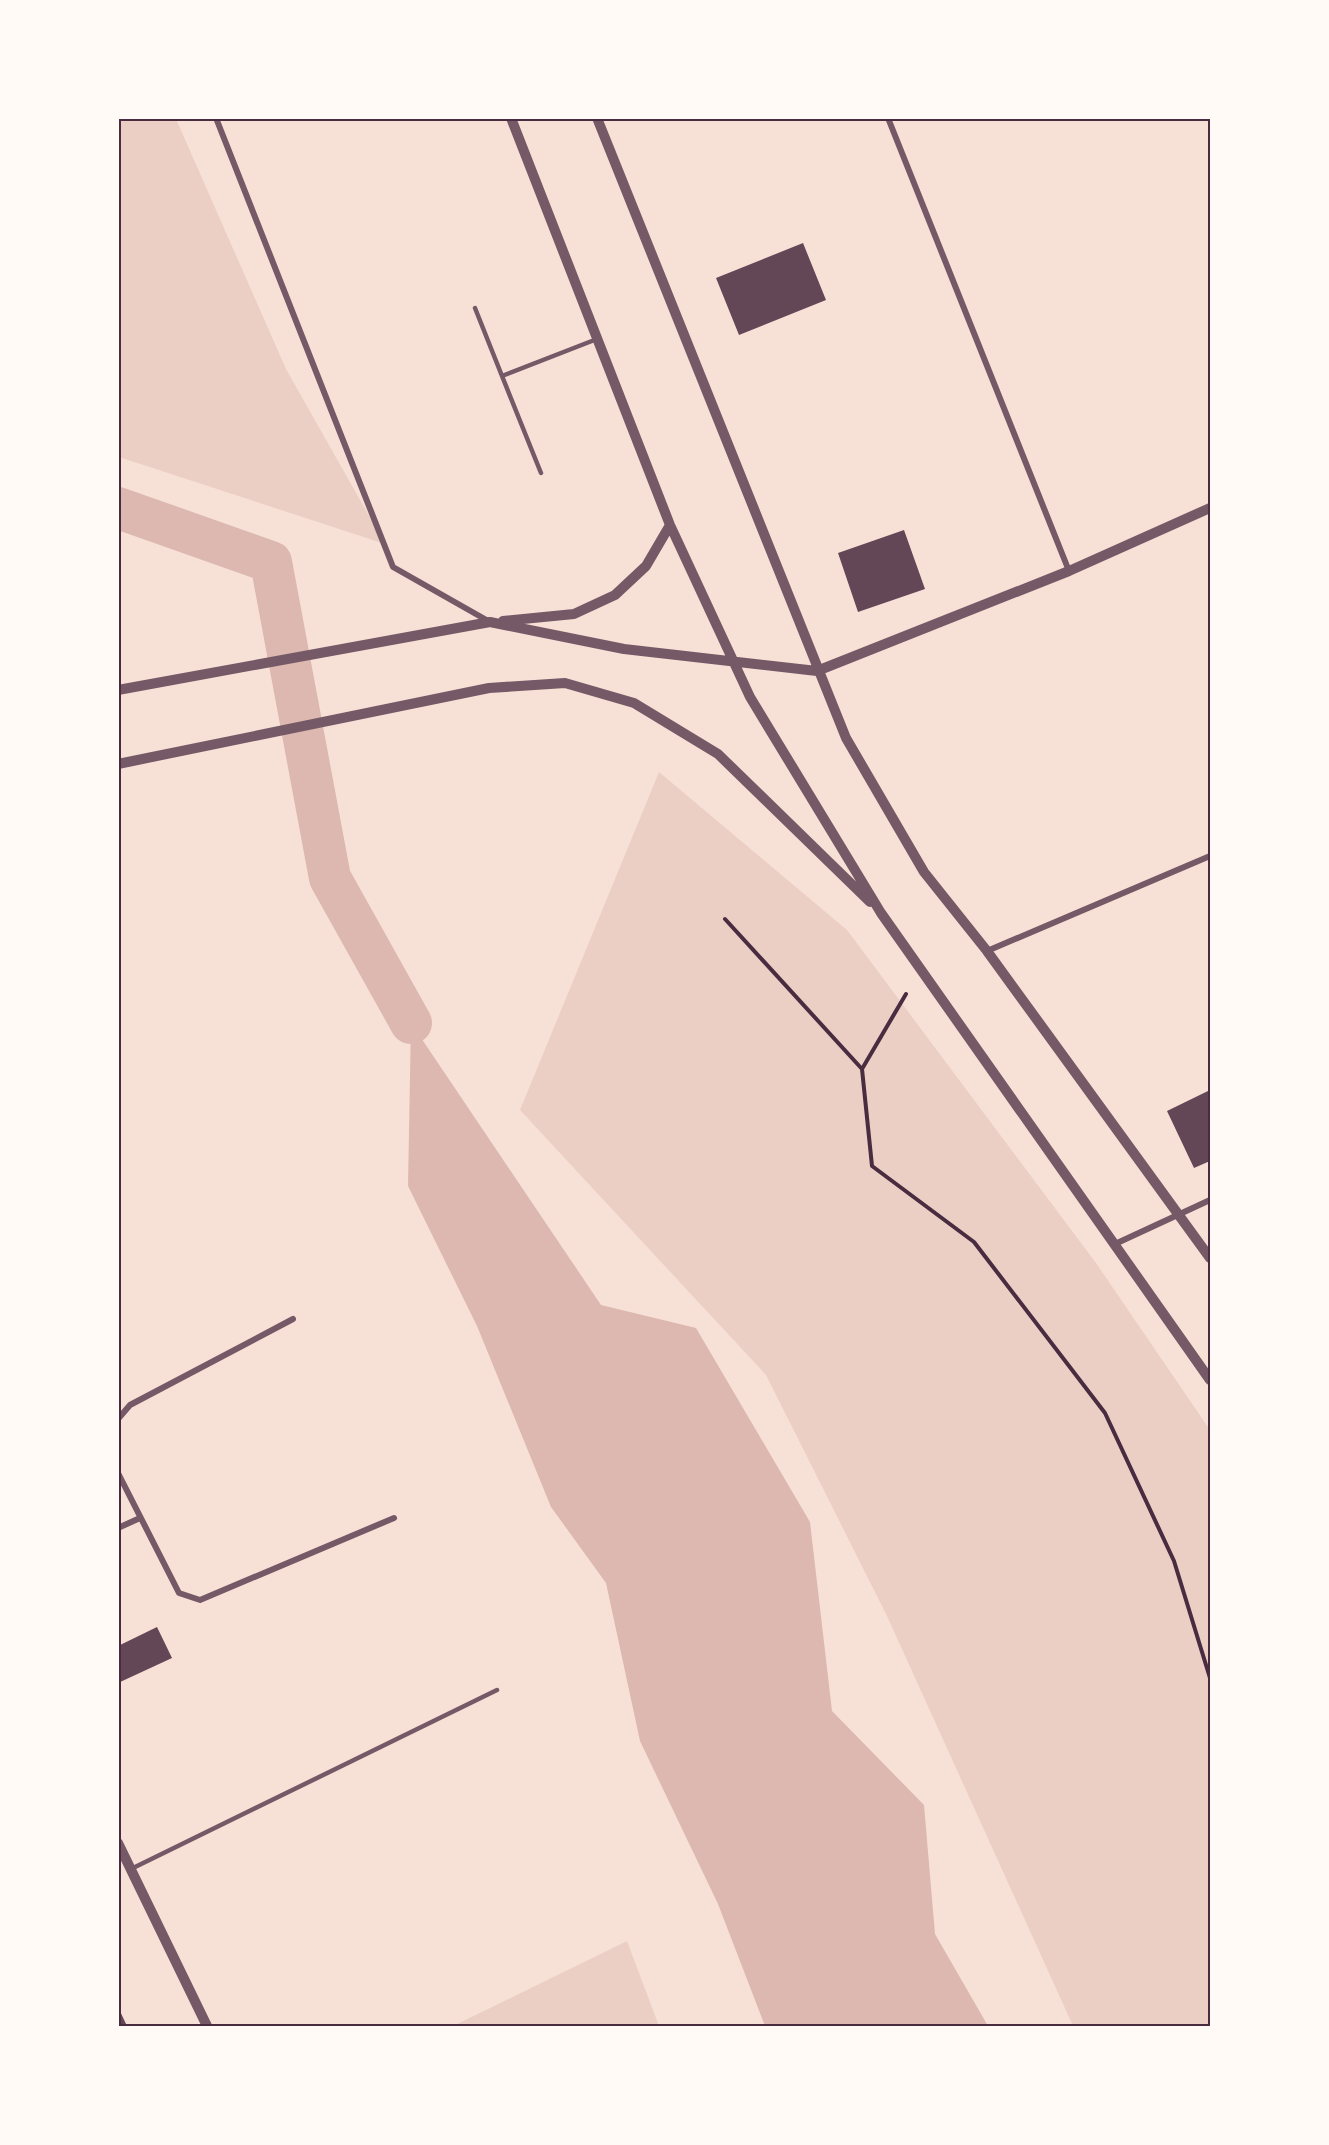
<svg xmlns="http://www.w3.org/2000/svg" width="1329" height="2145" font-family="Inter,sans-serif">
<rect width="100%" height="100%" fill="#f7e1d7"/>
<path fill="#ebcfc5" d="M119,119h57l110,250 99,175 -266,-87z
M659,772l188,158 249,333 114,167v596h-137l-186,-410 -121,-241 -246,-265z
M627,1941l32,85h-206z"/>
<path fill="#dcb8b0" d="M411,1023l190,282 95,23 114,194 22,189 92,94 11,129 53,92h-223l-47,-122 -78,-163 -34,-158 -55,-76 -74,-181 -69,-140z"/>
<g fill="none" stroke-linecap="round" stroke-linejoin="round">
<path stroke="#dcb8b0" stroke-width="42" d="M118,508l153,54 59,316 81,145"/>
</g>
<path fill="#644757" d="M803,243l23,57 -87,35 -23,-57z
M904,530l21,59 -67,23 -20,-59z
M1210,1090v71l-16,7 -27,-57z
M157,1627l15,31 -54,25v-37z
M118,2007l9,19h-9z"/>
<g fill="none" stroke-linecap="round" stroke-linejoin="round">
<path stroke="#4a2c40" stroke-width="4" d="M725,919l137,150 10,97 102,76 131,171 69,148 36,117
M862,1069l44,-75"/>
<path stroke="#755966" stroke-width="4.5" d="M475,308l27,68 95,-37
M502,376l39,97
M131,1869l366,-179"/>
<path stroke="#755966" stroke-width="6" d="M216,118l177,449 97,55
M888,118l181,453
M987,951l223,-95
M1115,1244l95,-44
M118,1419l12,-14 163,-86
M118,1473l61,120 21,7 194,-82
M118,1528l22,-10"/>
<path stroke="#755966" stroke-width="10" d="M511,118l159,407 80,172 131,216 329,467
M597,118l249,620 78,134 63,79 223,307
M503,621l71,-7 41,-19 31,-29 24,-41
M118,690l372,-68 134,27 193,22 252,-100 141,-63
M118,764l371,-76 76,-5 69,20 84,51 152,148
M118,1843l89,183"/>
</g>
<rect width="1329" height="2145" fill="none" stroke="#fffaf5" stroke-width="240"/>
<rect x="120" y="120" width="1089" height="1905" fill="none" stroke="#4a2c40" stroke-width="2"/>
</svg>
